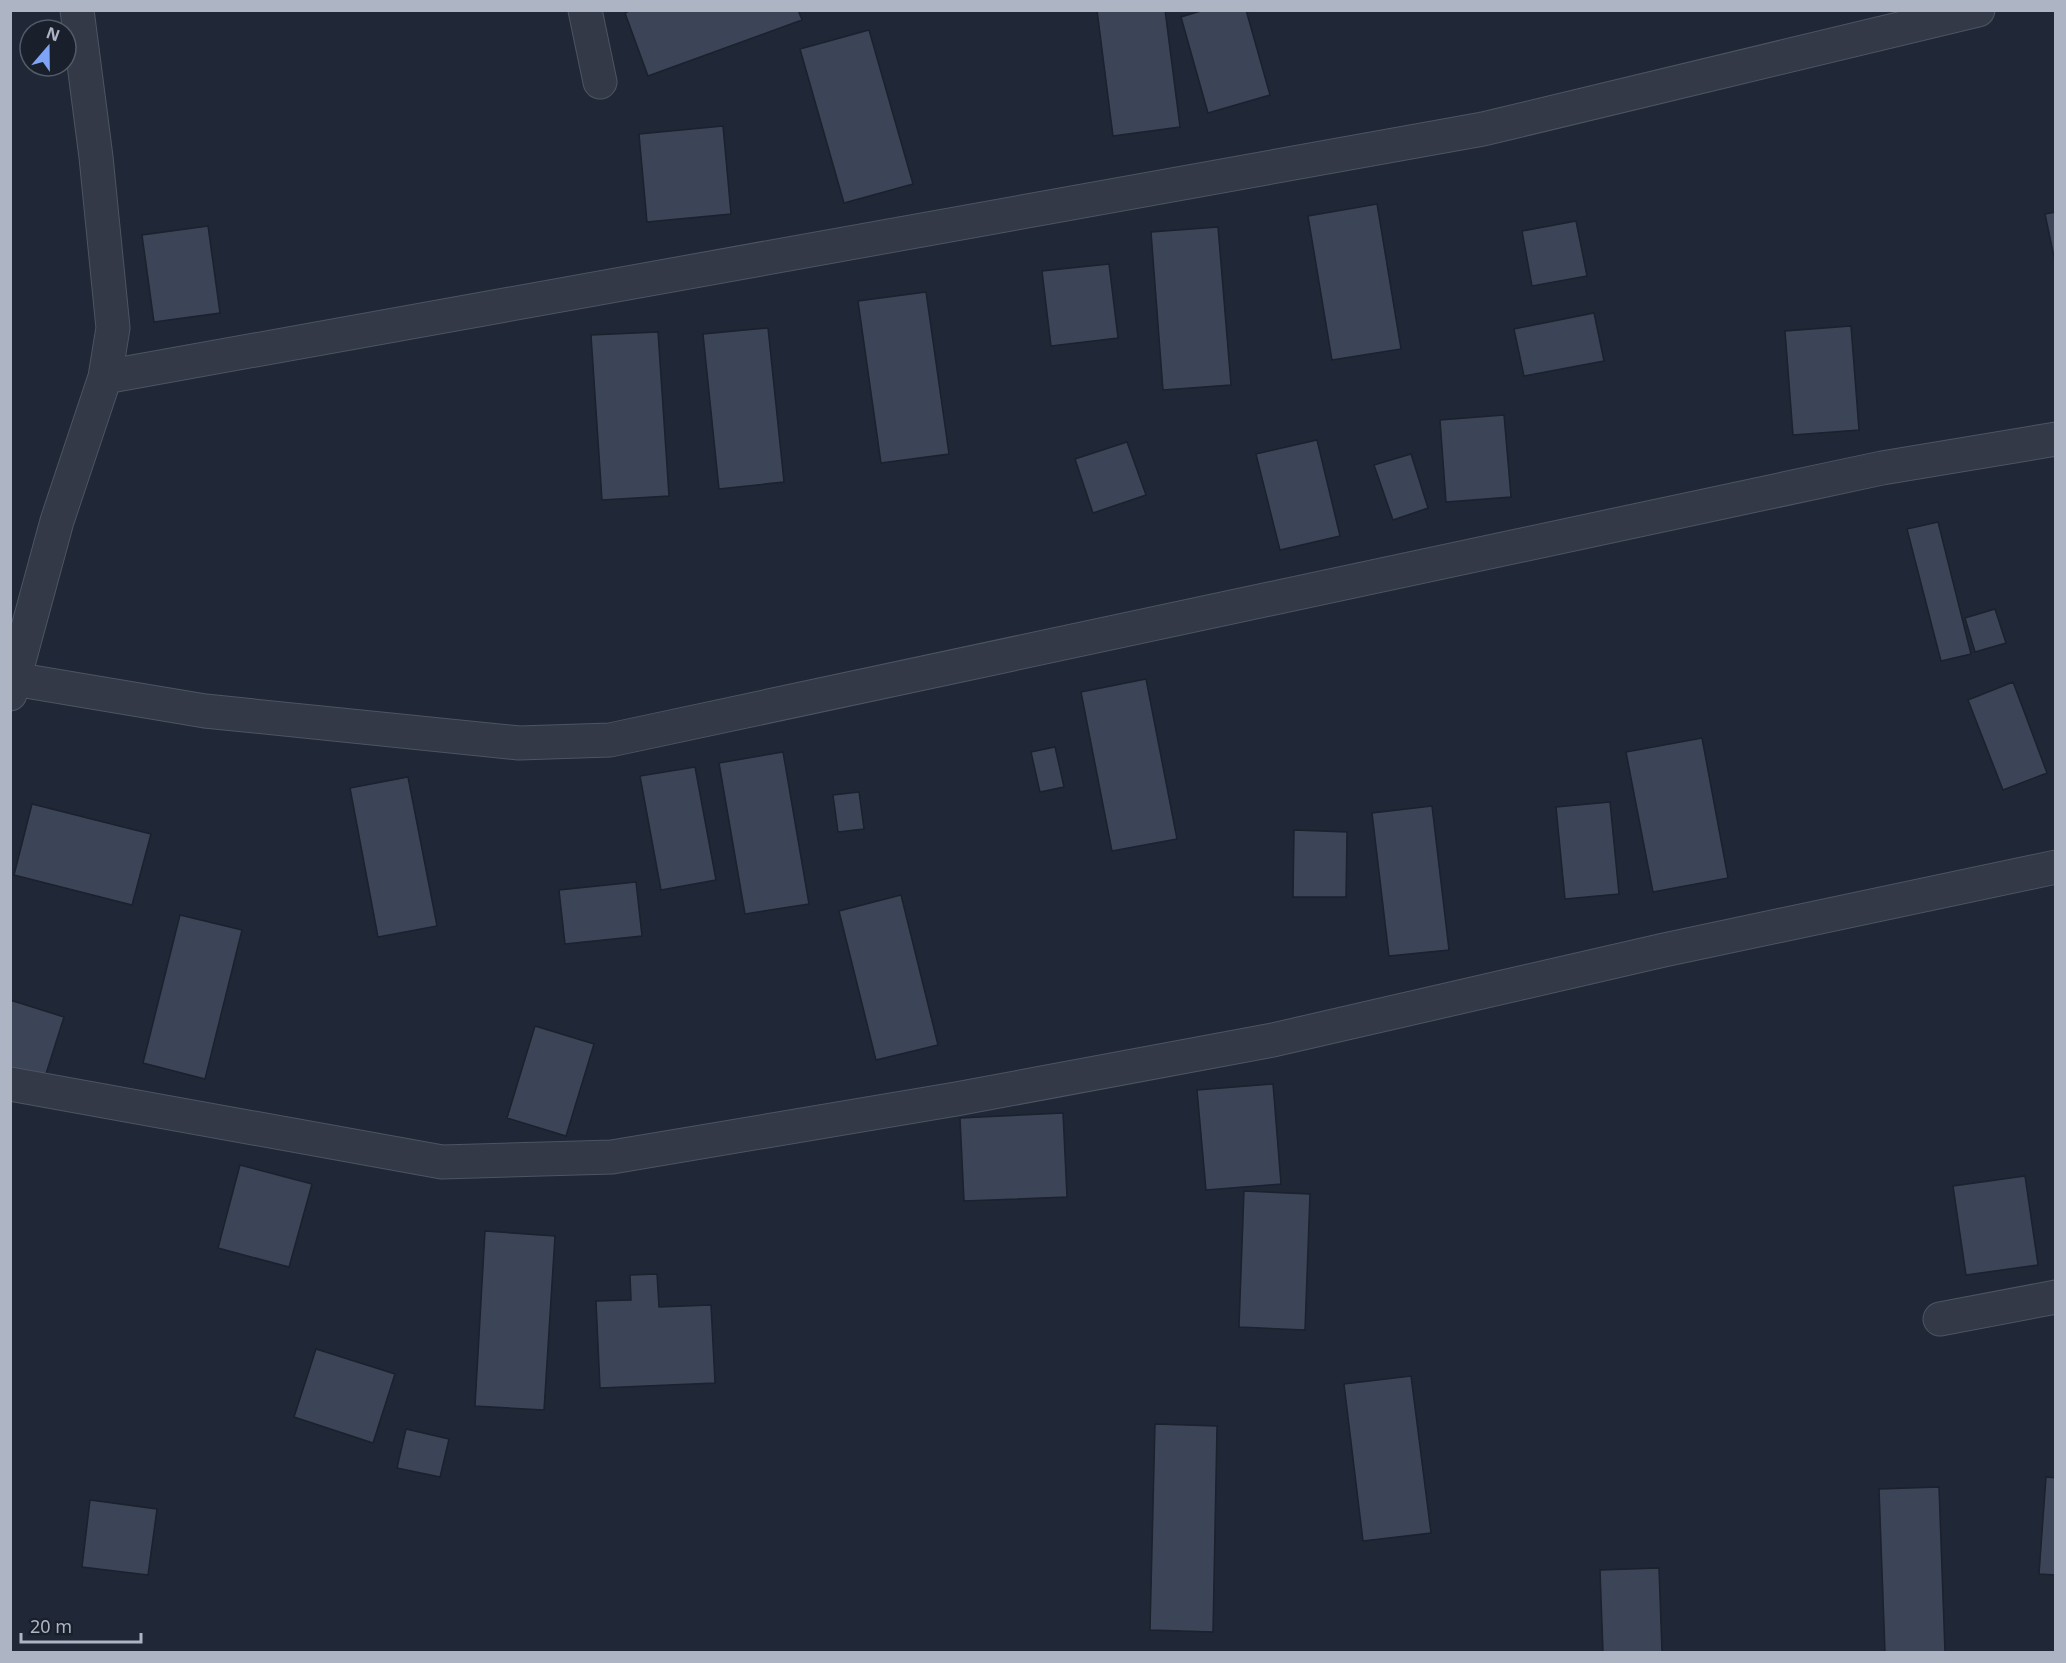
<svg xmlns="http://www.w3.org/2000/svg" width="2066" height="1663" font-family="'Noto Sans',sans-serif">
<rect width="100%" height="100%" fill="#202736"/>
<path fill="#3c4557" stroke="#1b212d" stroke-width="1.5" d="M631,10h167l4,10 -154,56 -23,-63z
M1097,10h68l15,117 -67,9z
M1204,10h42l24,85 -62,18 -27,-96z
M869,30l44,154 -69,19 -44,-154z
M723,126l8,88 -84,8 -8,-88z
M1377,204l24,145 -69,11 -24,-144z
M2056,212v54l-11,-52z
M1576,221l11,55 -55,10 -10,-55z
M208,226l12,87 -66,9 -12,-87z
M1218,227l13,158 -68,5 -12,-158z
M1109,264l9,74 -67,8 -9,-75z
M926,292l23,162 -68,9 -23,-162z
M1594,313l10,48 -80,15 -10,-47z
M1851,326l8,104 -66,5 -8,-104z
M768,328l16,154 -65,7 -16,-155z
M658,332l11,164 -67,4 -11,-165z
M1504,415l7,82 -65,5 -6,-82z
M1317,440l23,96 -60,14 -24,-96z
M1127,442l19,53 -53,18 -18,-54z
M1411,454l17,54 -35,12 -19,-55z
M1938,522l33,132 -30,7 -34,-132z
M1995,609l11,34 -31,9 -10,-34z
M1146,679l31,160 -65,12 -31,-159z
M2013,682l34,91 -44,17 -35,-90z
M1702,738l26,140 -75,14 -27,-140z
M1055,747l9,40 -24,5 -9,-40z
M783,752l26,152 -64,10 -26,-151z
M695,767l21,113 -55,10 -21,-114z
M408,777l29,149 -59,11 -28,-149z
M859,792l5,37 -26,3 -5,-37z
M1610,802l9,92 -54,5 -9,-92z
M32,804l119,30 -19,71 -118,-30z
M1432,806l17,144 -60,6 -17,-143z
M1294,830l53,2 -1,65h-53z
M636,882l6,54 -77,8 -6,-54z
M901,895l37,150 -62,15 -37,-149z
M180,915l62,15 -37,149 -62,-16z
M10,1000l54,17 -20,63 -34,-10z
M535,1026l59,18 -28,92 -59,-18z
M1273,1084l8,100 -75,6 -9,-100z
M1063,1113l4,84 -103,4 -4,-83z
M240,1165l72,19 -23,83 -71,-19z
M2025,1176l13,89 -72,10 -13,-89z
M1244,1191l66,3 -5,136 -66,-3z
M485,1231l70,5 -11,174 -69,-4z
M657,1274l2,33 52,-2 4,78 -115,5 -4,-87 35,-1 -1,-25z
M316,1349l79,25 -22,69 -79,-26z
M1411,1376l20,157 -68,8 -19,-157z
M1155,1424l62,2 -4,206 -63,-2z
M406,1429l43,10 -9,38 -43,-9z
M2046,1477l10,1v97l-17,-1z
M1939,1487l6,165h-60l-6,-163z
M90,1500l67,9 -9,66 -66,-8z
M1659,1568l3,84h-59l-3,-82z"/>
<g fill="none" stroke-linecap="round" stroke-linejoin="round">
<defs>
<path id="minor" d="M585,10l15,72
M105,377l1378,-248 495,-119
M14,679l191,32 314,32 91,-3 1272,-272 174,-29
M10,694l47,-173 48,-144 8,-49 -17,-171 -19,-147
M10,1084l432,78 170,-5 344,-58 317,-59 391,-90 392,-83
M1940,1319l116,-22"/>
</defs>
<use href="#minor" stroke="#4d5462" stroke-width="35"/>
<use href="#minor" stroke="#333947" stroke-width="33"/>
</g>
<rect width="2066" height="1663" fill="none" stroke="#adb4c4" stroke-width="24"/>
<g transform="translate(48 48) rotate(20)"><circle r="28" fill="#191f2b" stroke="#545b68" stroke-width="1.5"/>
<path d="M0-4.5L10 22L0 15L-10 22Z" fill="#7fa3f6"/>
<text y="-9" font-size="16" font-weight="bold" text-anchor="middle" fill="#adb4c4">N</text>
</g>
<path d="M21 1633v9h120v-9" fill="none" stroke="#adb4c4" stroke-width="3"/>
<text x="30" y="1633" font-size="18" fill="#adb4c4" stroke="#191f2b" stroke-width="4.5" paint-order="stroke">20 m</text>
</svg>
